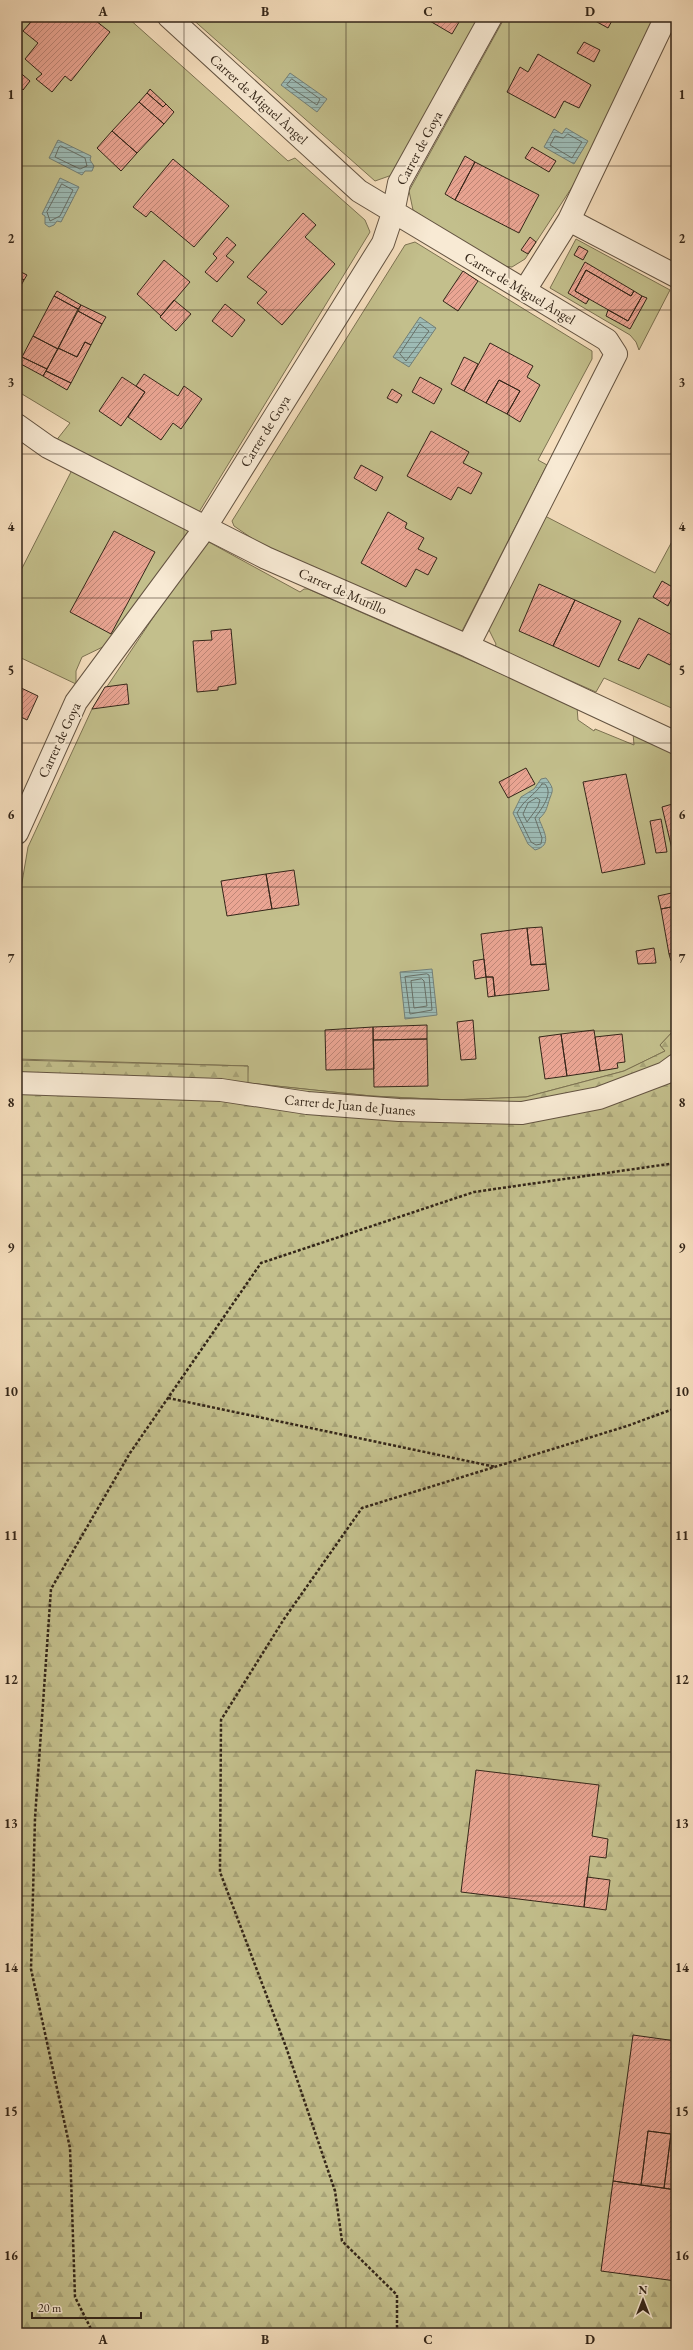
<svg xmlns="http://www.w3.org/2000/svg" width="693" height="2350" font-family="'EB Garamond',serif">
<defs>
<pattern id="forest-firs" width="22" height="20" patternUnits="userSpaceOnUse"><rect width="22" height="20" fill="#c3bf8c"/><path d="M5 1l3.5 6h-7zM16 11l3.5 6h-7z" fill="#a8a478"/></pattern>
<pattern id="water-rules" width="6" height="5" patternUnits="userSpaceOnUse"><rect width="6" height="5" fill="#9dbbb5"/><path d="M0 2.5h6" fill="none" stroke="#819892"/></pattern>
<pattern id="building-hatch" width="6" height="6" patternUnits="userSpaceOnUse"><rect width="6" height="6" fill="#eaa593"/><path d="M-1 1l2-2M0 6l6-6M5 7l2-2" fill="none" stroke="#be8677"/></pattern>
</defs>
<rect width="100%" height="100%" fill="#f5debd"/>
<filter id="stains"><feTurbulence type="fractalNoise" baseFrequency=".005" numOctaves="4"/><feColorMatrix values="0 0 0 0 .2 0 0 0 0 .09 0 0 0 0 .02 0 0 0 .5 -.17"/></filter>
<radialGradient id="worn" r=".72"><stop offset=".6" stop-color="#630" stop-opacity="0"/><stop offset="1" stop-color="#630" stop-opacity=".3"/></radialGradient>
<path fill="#c3bf8c" stroke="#7c7252" d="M17,17h110l161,144 7,-3 70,62 5,12 -174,285 -141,-75 15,-19 -53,-32z
M190,17h290l-88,158 -17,6z
M505,17h151l-76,158 -55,84 -13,8 -12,-1 -87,-56 -4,-19z
M576,239l94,51 -31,60 -3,-8 -6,-7 -80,-47z
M415,242l177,109v8l-54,101 9,5 -85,166 -5,3 -201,-93 -22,-15 -2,-5 173,-276z
M72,470l123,56 -84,117 -29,14 -6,14v13l-59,-28v-78z
M545,516l110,57 21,-39v176l-72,-32 -8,14 -101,-45 1,-3 -8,-16z
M205,540l95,52 4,-3h4l269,118 1,13 16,11 1,-2 39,16 -1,-12 43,19v276l-16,17 5,6 -41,20 -98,26 -75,3 -80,-4 -124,-13 1,-17 -231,-7v-147l11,-65 64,-138z"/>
<path fill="url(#forest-firs)" stroke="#7c7252" d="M676,1028v1305h-659v-1273l231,6v17l123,13 80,4 75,-3 98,-26 41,-20 -5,-6z"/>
<path fill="url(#water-rules)" stroke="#737f77" d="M290,73l37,26 -10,13 -36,-27z
M566,128l22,13 -14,23 -30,-17 10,-18 8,5z
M58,140l33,16 -1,4 4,6 -2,5h-7l-3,4 -33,-17z
M60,178l19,9 -18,35 -4,-1 -3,4 -5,2 -4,-3v-8l-3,-2z
M420,317l16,11 -27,39 -16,-10z
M546,778c10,13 6,12 2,26 -2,7 -3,9 -9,15 5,13 14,26 -4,31l-7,-6 -15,-31 8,-16 13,-8 7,-10z
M432,969l5,46 -32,4 -5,-47z"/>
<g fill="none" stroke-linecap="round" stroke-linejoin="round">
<path stroke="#687067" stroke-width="1" d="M292,79l28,20 -3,6 -30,-20z
M568,134l14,8 -10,16 -22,-13 5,-9 8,2z
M61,146l24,12 2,8 -7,3 -25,-12 4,-10z
M62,184l11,6 -13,26 -10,5 -3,-9z
M420,324l9,7 -23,30 -6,-7z
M542,784h3c9,10 -4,25 -10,34l7,20 -1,6 -5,1 -5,-3 -14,-29c8,-15 16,-16 25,-29z
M537,798l3,2 -2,7 -11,15 -4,-8 5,-11z
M427,974l2,1 3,35 -22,4 -5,-37z
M422,979l2,2 3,25 -13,2 -3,-27z"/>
</g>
<path fill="url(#building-hatch)" stroke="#342619" d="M35,17h42l6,5 5,-5h3l19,15 -39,49 -6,-5 -13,16 -16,-13 6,-5 -17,-15 13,-16 -15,-12z
M423,17h39l-10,17z
M588,17h26l-6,11z
M584,42l16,8 -6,12 -17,-9z
M538,54l53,31 -12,23 -15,-7 -9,17 -48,-26 13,-25 8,5z
M17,70l13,11 -7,9 -6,-6z
M150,89l16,15 -3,3 -16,-14z
M147,93l16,14 3,-3 8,8 -10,12 -25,-22z
M139,102l25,22 -27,29 -25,-22z
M112,131l25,22 -16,18 -24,-23z
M532,147l24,14 -7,11 -24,-14z
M465,156l10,6 -20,38 -10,-6z
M173,159l56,47 -35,41 -43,-36 -5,6 -13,-10z
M475,162l64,33 -20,38 -64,-33z
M303,213l13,12 -11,12 30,27 -53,61 -25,-22 10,-11 -20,-15z
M227,237l9,8 -10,11 8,6 -17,20 -12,-10 12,-14 -4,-4z
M530,237l6,5 -8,12 -7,-4z
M579,246l9,5 -5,9 -9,-5z
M164,260l26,22 -29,34 -24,-22z
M585,262l49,29 -3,5 -45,-26 -11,21 14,8 -3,5 -18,-11z
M17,270l10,5 -3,5 -7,-4z
M586,270l45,26 3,-5 8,5 -14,25 -53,-30z
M463,271l15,10 -20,30 -15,-10z
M17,276l7,4 -7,13z
M57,291l24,14 -3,4 -24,-13z
M54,296l24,13 -20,40 -25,-13z
M642,296l5,2 -17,31 -24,-13 2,-6 20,11z
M174,300l17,14 -15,17 -16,-14z
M225,304l20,16 -13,17 -20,-16z
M81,305l25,12 -4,7 -24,-13z
M78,311l24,13 -11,21 -6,-3 -8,15 -19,-9z
M33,336l25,13 -11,20 -25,-12z
M85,342l6,3 -20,38 -25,-12 12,-23 19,9z
M490,343l43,23 -6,11 13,8 -20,37 -13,-8 13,-23 -21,-11 -13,23 -22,-12z
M22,357l25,12 -4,7 -24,-13z
M464,357l14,7 -14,27 -13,-7z
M46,371l25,12 -4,7 -24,-14z
M144,374l34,22 6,-10 18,13 -21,30 -8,-6 -12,17 -33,-23 17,-25 -9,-6z
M122,377l23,15 -24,34 -22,-15z
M420,377l22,12 -8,15 -22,-12z
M499,380l21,11 -13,23 -21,-11z
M392,389l10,6 -5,8 -10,-5z
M431,431l38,21 -6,11 19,10 -11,21 -13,-7 -7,13 -44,-24z
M361,465l22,12 -7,14 -22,-13z
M388,512l19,11 -2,5 19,10 -6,11 19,9 -9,17 -12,-6 -10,18 -45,-24z
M114,531l41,21 -44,82 -41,-22z
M662,581l14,8 -8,17 -15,-9z
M539,584l36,16 -22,46 -34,-15z
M575,600l46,21 -22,46 -46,-21z
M639,618l37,19v17l-6,11 -22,-11 -9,15 -21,-9z
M231,629l5,55 -18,3v3l-21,2 -4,-51 19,-1 -1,-9z
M127,684l2,20 -37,5 13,-22z
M17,686l21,10 -11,24 -10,-5z
M526,768l9,16 -27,14 -9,-16z
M626,774l19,90 -43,9 -19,-91z
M676,803v59h-1l-13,-55z
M661,819l6,33 -11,1 -6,-32z
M294,870l5,35 -27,4 -6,-35z
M266,874l6,35 -45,7 -6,-35z
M676,892v14l-15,3 -3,-13z
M676,906v47l-7,1 -8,-45z
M542,927l4,37 -15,1 -4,-37z
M527,928l4,37 15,-1 3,26 -54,6 -2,-19h-7l-5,-43z
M654,948l2,15 -18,1 -2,-13z
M676,953v7l-5,1 -2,-7z
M484,959l2,18 -11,2 -2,-18z
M486,977h7l2,19 -7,1z
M473,1020l3,39 -15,1 -4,-38z
M427,1025v14l-54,1v-13z
M373,1027l1,42 -48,1 -1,-40z
M594,1030l6,41 -33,5 -6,-42z
M561,1034l6,42 -22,3 -6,-42z
M622,1034l3,28 -8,1 1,5 -18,3 -5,-34z
M427,1039l1,47 -54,1 -1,-47z
M476,1770l123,15 -7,51 16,3 -2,19 -16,-2 -6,51 -123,-15z
M587,1877l23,3 -4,30 -22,-3z
M633,2035l43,6v149l-12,-2 7,-54 -23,-3 -7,54 -28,-4z
M648,2131l23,3 -7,54 -23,-3z
M613,2181l63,9v91l-75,-10z"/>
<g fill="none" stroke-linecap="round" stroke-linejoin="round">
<defs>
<path id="street" d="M169,17l190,174 248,149 9,14 -148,292
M666,17l-97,203 107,56
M525,290l44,-70
M17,425l31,22 218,111 202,88 208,97
M17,833l59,-131 129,-174 178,-285 10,-30 6,-30 92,-166
M17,1083l204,7 86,13 92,7 123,3 77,-15 66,-25 11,-8"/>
</defs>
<use href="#street" stroke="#645442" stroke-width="24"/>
<path stroke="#342619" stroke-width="2.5" stroke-dasharray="3 2" stroke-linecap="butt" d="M168,1398l328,69
M93,2333l-18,-36 -5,-149 -39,-179 4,-151 16,-229 79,-136 131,-190 213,-71 202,-29
M397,2333v-38l-55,-54 -7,-50 -49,-144 -66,-175 1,-152 63,-101 78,-111 265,-82 49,-18"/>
<use href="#street" stroke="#f8ead4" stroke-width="22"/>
</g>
<path fill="none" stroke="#342619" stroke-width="1" stroke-opacity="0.55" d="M184,17v2316M346,17v2316M509,17v2316M17,166h659M17,310h659M17,454h659M17,598h659M17,743h659M17,887h659M17,1031h659M17,1175h659M17,1319h659M17,1463h659M17,1607h659M17,1752h659M17,1896h659M17,2040h659M17,2184h659"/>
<g text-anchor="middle" stroke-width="4" stroke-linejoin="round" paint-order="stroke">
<g font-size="14" fill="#342619" stroke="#f8ead4">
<text transform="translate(259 99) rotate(42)" y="5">Carrer de Miguel Àngel</text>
<text transform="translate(419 148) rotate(-62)" y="5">Carrer de Goya</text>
<text transform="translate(520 288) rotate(31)" y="5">Carrer de Miguel Àngel</text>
<text transform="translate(265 431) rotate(-58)" y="5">Carrer de Goya</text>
<text transform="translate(343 591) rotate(24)" y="5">Carrer de Murillo</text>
<text transform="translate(59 740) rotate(-65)" y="5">Carrer de Goya</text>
<text transform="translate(350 1105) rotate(5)" y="5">Carrer de Juan de Juanes</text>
</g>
</g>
<rect width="693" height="2350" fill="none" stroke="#f5debd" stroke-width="44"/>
<g transform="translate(643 2300)" stroke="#f8ead4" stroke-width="3" paint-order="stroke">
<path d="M0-3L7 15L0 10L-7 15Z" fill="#342619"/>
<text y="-6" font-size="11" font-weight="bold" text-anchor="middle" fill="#342619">N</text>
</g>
<path d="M32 2312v6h109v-6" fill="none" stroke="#342619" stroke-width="2"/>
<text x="38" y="2312" font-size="12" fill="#342619" stroke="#f8ead4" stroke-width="3" paint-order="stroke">20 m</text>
<rect x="22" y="22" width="649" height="2306" fill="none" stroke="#342619" stroke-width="1.5"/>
<g font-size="13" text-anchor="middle" font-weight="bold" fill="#342619">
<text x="103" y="16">A</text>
<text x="265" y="16">B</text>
<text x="428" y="16">C</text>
<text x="590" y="16">D</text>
<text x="11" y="99">1</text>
<text x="682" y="99">1</text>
<text x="11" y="243">2</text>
<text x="682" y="243">2</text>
<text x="11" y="387">3</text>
<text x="682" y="387">3</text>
<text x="11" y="531">4</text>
<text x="682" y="531">4</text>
<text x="11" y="675">5</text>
<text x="682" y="675">5</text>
<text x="11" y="819">6</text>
<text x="682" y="819">6</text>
<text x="11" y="963">7</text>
<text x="682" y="963">7</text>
<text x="11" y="1107">8</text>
<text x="682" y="1107">8</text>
<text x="11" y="1252">9</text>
<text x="682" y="1252">9</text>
<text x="11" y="1396">10</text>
<text x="682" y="1396">10</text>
<text x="11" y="1540">11</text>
<text x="682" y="1540">11</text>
<text x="11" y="1684">12</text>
<text x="682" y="1684">12</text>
<text x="11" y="1828">13</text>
<text x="682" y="1828">13</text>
<text x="11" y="1972">14</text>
<text x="682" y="1972">14</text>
<text x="11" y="2116">15</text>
<text x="682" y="2116">15</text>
<text x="11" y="2260">16</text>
<text x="682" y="2260">16</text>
<text x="103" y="2344">A</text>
<text x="265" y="2344">B</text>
<text x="428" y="2344">C</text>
<text x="590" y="2344">D</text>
</g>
<rect width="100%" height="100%" filter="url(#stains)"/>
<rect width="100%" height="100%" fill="url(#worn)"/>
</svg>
